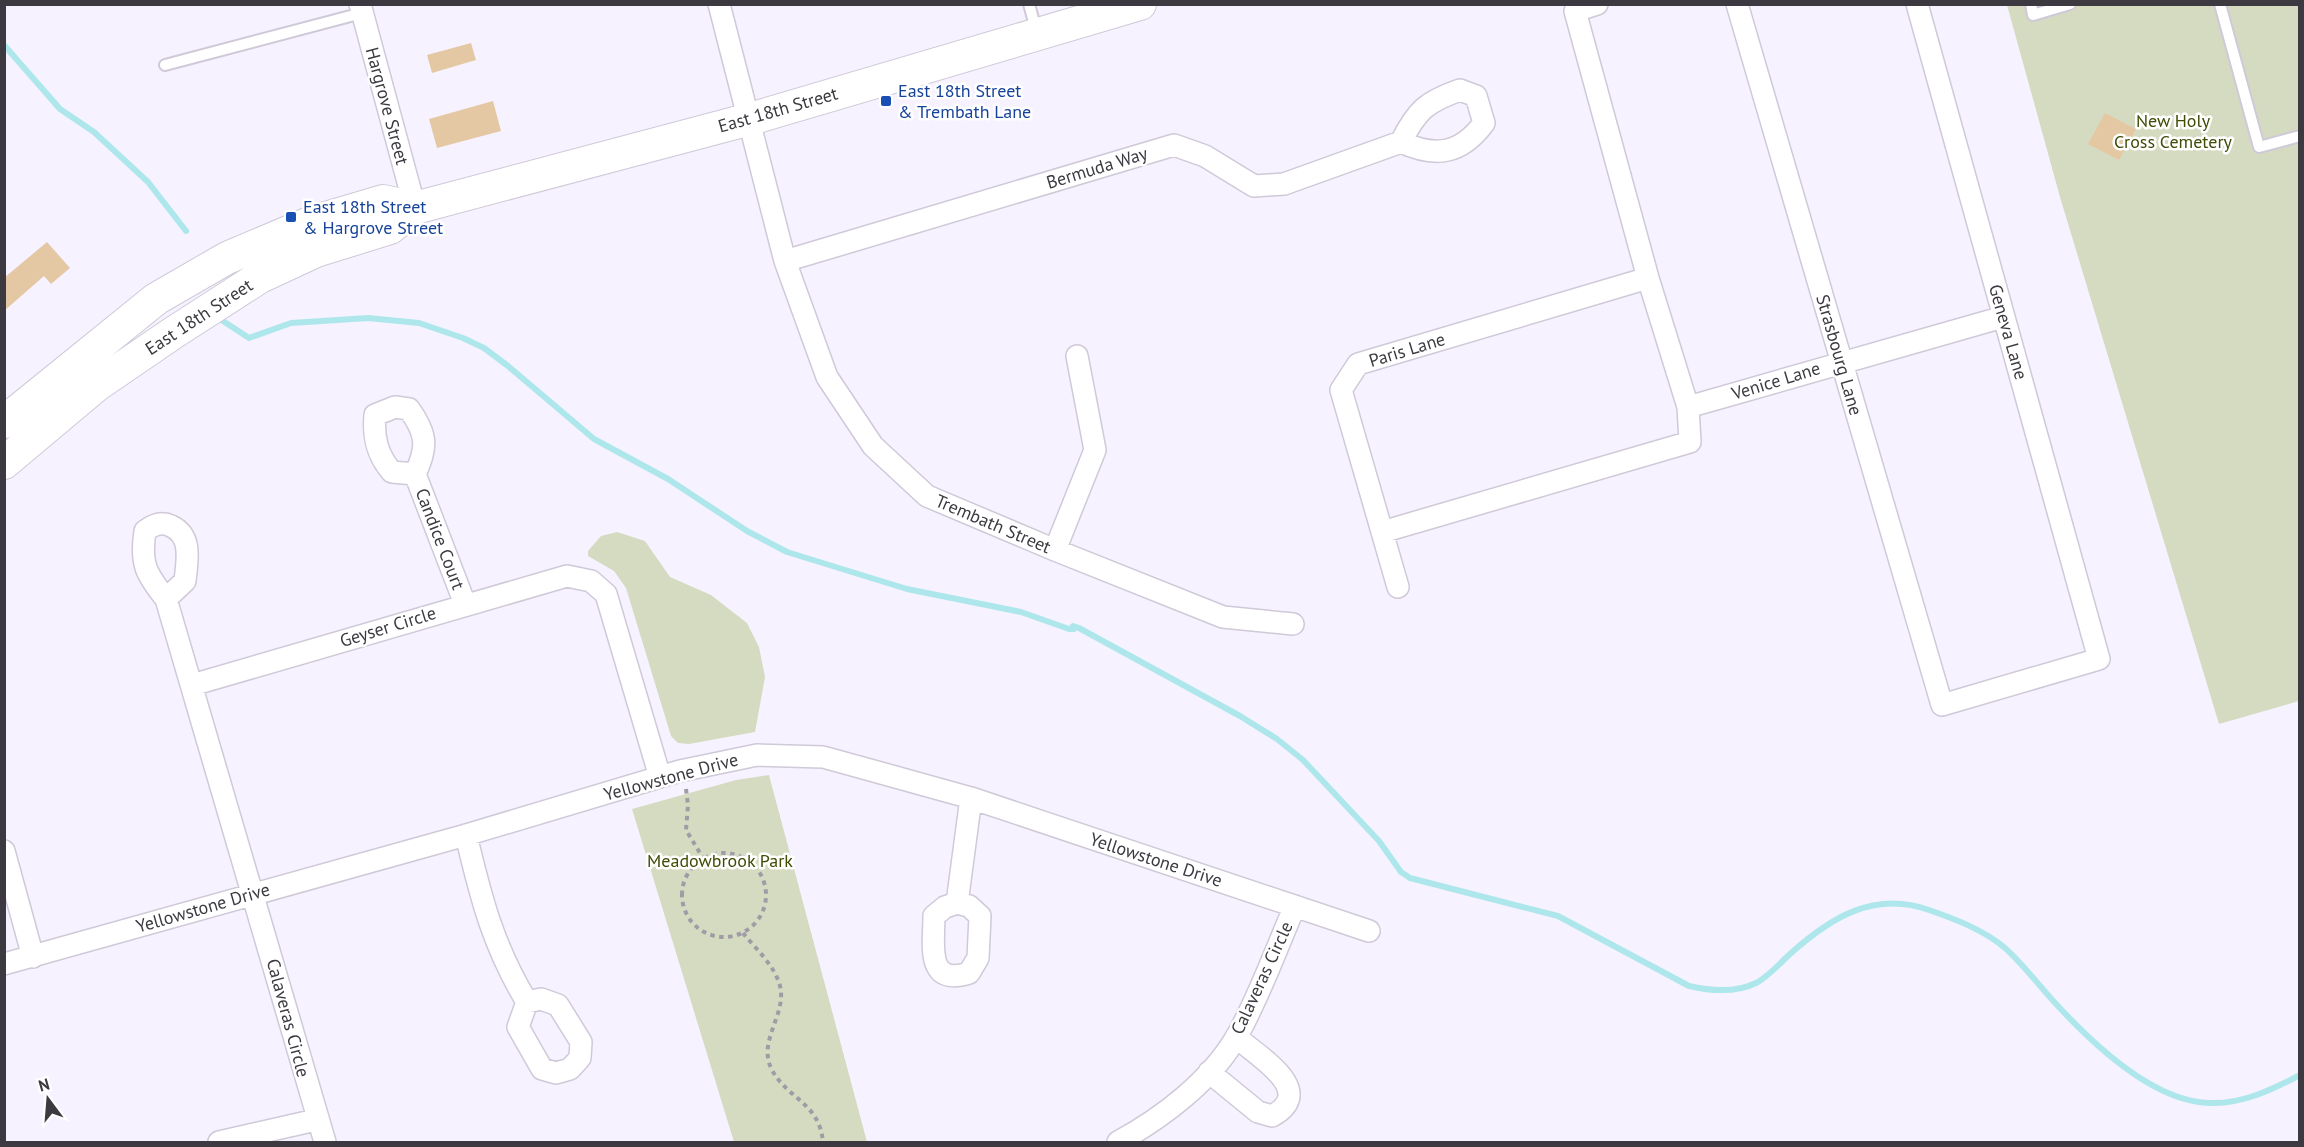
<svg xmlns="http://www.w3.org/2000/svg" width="2304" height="1147" font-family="'PT Sans',sans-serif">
<rect width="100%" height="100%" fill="#f7f2ff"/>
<path fill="#d5dbc1" d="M2007,5h292v696l-80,23 -159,-527z
M617,532l28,9 25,36 41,18 36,28 12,24 6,30 -10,55 -66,12 -11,-1 -7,-7 -45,-148 -12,-17 -26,-15v-5l13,-15z
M769,775l98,367h-133l-102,-333 104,-29z"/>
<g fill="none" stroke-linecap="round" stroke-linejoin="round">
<path stroke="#aee7eb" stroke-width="6" d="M4,45l56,64 34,23 54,50 38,49
M223,321l26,17 42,-15 77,-5 51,5 44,15 21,10 24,18 86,73 74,40 79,52 40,21 120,37 114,23 48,17h5l-1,-3 6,2 161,88 37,23 26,21 76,81 22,31 9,6 148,38 131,70c22,5 47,7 67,-3 12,-6 24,-20 34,-29 39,-35 83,-64 139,-44 26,9 55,20 76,38 19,17 35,39 52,57 36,39 97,97 153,98 32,1 62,-13 90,-28"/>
</g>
<path fill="#e4c8a4" d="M471,43l5,17 -44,13 -5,-18z
M493,101l8,30 -64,17 -8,-29z
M2105,113l31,16 -17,31 -31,-16z
M47,242l23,26 -19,16 -7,-8 -40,35v-33z"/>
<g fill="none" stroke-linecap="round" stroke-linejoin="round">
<defs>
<path id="lane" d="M1029,4l8,29
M2031,4l2,11 37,-11
M2220,4l39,143 41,-11
M165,65l197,-52"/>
<path id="street" d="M360,4l55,204
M719,4l66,257 42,116 46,69 54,50 128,54 168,67 70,7
M1737,4l205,701 157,-46 -182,-655
M785,261l389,-116 31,11 49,30 30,-2 117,-42c35,16 60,12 83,-19l-8,-27 -16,-6c-34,12 -43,20 -59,52
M1688,407l315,-90
M415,474l-23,-2c-15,-17 -19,-35 -17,-57l20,-8 14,2c18,25 19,38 6,65l50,130
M1382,532l308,-90 -2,-35 -40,-129 -73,-267 22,-7
M1055,550l40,-100 -18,-94
M1398,587l-57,-197 17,-26 290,-86
M166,599l19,-18c2,-20 8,-45 -14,-55 -10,-5 -18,-1 -26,5 -5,33 1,43 21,68l159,543
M192,685l375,-109 24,5 15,13 54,183
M466,835c15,63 27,111 61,167
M4,851l29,106
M957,903l12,3 11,10 -2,42 -9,15c-44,14 -35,-29 -35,-57l11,-9z
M957,903l14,-105
M4,964l462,-129 214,-64 77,-16 66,2 148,41 398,133
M541,999l17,6 23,37 -1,16 -10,11 -14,4 -14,-4 -24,-42 9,-25z
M1209,1072l49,40 14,4c46,-25 -13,-59 -36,-79
M219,1142l97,-22
M1118,1142c44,-24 93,-61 119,-106 23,-41 39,-87 58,-130"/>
<path id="secondary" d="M4,422l152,-123 71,-41 85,-36 71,-21 32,7
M4,463l93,-78 76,-52 87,-56 56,-26 74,-23 25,-20 335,-89 390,-115"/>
</defs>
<use href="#lane" stroke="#cfc9d8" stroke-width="14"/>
<use href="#street" stroke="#cfc9d8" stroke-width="24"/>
<use href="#secondary" stroke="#cfc9d8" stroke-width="34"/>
<path stroke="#a09ca6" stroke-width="4" stroke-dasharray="4.5 4.5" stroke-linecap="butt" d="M686,789l2,16 -2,25 17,28
M682 895a42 42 0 1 1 84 0a42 42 0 1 1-84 0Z
M743,933c13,16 32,33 37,53 7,28 -22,54 -9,82 15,31 48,33 52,74"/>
<use href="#lane" stroke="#fff" stroke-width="10"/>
<use href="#street" stroke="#fff" stroke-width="21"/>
<use href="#secondary" stroke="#fff" stroke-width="32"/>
</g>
<g fill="#1a4fb4" stroke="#fff" stroke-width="2">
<rect x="880" y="95" width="12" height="12" rx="3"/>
<rect x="285" y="211" width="12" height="12" rx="3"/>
</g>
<g text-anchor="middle" stroke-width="5" stroke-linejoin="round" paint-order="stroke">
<g font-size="18" fill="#164399" stroke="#fff" text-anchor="start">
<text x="898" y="97">East 18th Street<tspan x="898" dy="21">&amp; Trembath Lane</tspan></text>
<text x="303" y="213">East 18th Street<tspan x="303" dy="21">&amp; Hargrove Street</tspan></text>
</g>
<g font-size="18" fill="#3c3a40" stroke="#fff">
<text transform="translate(387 106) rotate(75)" y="6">Hargrove Street</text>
<text transform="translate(778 110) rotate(-16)" y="6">East 18th Street</text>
<text transform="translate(1097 168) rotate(-17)" y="6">Bermuda Way</text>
<text transform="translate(199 317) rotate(-33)" y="6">East 18th Street</text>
<text transform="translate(2008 332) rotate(74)" y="6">Geneva Lane</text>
<text transform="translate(1407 350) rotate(-17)" y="6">Paris Lane</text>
<text transform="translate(1839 355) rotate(74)" y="6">Strasbourg Lane</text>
<text transform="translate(1776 381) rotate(-17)" y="6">Venice Lane</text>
<text transform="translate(993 524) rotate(23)" y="6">Trembath Street</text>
<text transform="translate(440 539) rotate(69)" y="6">Candice Court</text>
<text transform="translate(388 627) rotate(-17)" y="6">Geyser Circle</text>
<text transform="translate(671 777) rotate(-15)" y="6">Yellowstone Drive</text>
<text transform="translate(1156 860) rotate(18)" y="6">Yellowstone Drive</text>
<text transform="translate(203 908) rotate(-16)" y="6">Yellowstone Drive</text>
<text transform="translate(1262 978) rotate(-65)" y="6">Calaveras Circle</text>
<text transform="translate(288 1018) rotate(75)" y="6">Calaveras Circle</text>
</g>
<g font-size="18" fill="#404b05" stroke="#fff">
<text x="2173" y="127">New Holy<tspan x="2173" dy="21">Cross Cemetery</tspan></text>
<text x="720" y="867">Meadowbrook Park</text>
</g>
</g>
<rect width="2304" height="1147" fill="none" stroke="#3c3a40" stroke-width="12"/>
<g transform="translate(48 1099) rotate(344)" stroke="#ffffff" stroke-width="4.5" paint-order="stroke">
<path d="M0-4.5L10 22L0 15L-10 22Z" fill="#3c3a40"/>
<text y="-9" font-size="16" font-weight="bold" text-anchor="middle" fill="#3c3a40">N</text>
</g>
</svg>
